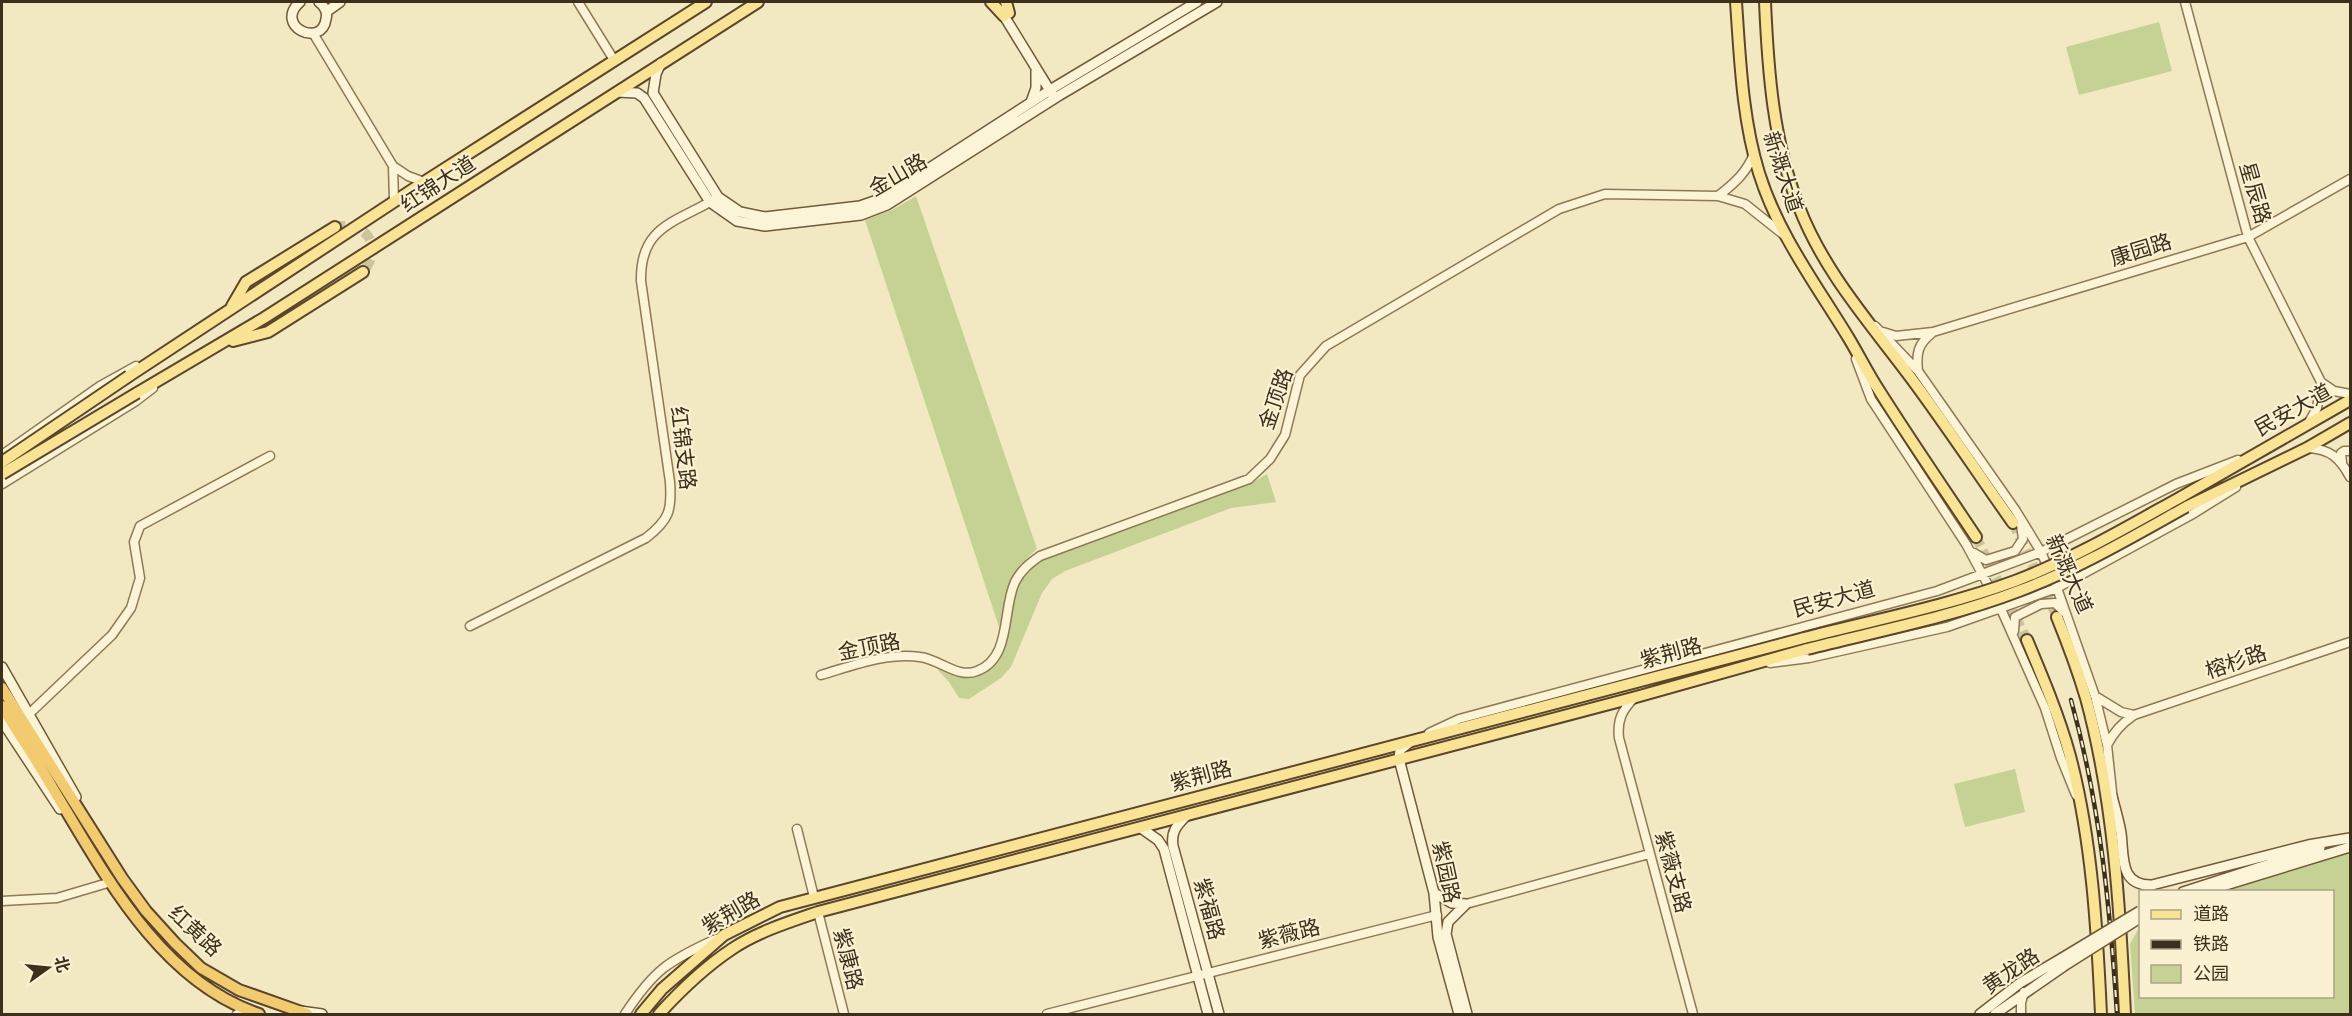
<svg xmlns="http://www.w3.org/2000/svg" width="2352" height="1016" font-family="Spectral,'Noto Sans SC',serif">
<rect width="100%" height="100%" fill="#f2e8c1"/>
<path fill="#c5d294" d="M2159,22l13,49 -93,24 -13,-48z
M916,196l121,353c-30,25 -29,44 -37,81l-135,-410 27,-10z
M1267,474l9,28 -45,6 -166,63 -13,8 -10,14 -31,74 -10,11 -32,21 -10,-1 -10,-16 -11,-12 2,-4 19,12c6,-1 13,-1 19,-3 31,-11 29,-64 40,-90 5,-12 15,-19 25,-26l209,-76z
M2015,769l10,43 -60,15 -11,-43z
M2350,852v162h-215l-5,-70 10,-18v70h192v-104l-109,-1z"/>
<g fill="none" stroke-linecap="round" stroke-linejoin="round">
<path stroke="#cec3a0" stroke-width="10" stroke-dasharray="10 5" stroke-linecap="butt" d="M335,227c32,-6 49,19 28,45
M2013,523l44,94
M1976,537l51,103"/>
<defs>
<path id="tertiary" d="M578,2l36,58
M2185,2l63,235 73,145 13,9 16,3
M313,33l80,133 15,10 16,6
M393,166l1,35
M1718,196c17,-13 28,-23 36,-42
M1875,326l43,45 98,140 25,41 16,36 38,108 12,49 6,56
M1883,332l13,4 37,-4 315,-95 102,-58
M1856,359l15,40 95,145 35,65 44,99 16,50 15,37
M1918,371c-2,-18 0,-27 14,-38
M2309,422l8,-14 4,-26
M2308,448c22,1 32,10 42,29
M2,455l98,-69 36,-20
M2342,462l-1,-9 3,-2h6
M2,484l134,-83 17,-13
M1974,553l12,7 29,-9 8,-12 -2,-14
M470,626l176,-88c23,-18 26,-27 24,-56l-29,-201c-1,-55 34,-58 74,-82
M2014,631l1,-14 26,-13 14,-1 9,9
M1770,663l39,-5 138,-31 110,-39 134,-73 45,-28
M821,675c31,-9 66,-23 99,-18 19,2 38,22 57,14 35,-13 25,-62 38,-89 6,-12 15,-19 25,-26l209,-77 21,-20 15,-24 15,-60 26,-29 233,-137 46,-15 113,2 27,8 39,31
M2095,696l26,16 13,3
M1635,697c-13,13 -18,23 -16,41l74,276
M29,714l83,-79 19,-27 9,-30 -6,-36 6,-16 130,-70
M1429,733l30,-14 478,-128 104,-39 135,-68 62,-24
M2107,745c7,-13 14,-21 27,-30l216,-73
M797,829l17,68
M2,901l55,-3 54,-16
M1466,904l183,-50
M818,912l26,102
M237,1014l8,-4
M625,1014c29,-44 43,-53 91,-75
M1047,1014l390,-99
M2021,1014v-11l3,-11"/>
<path id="secondary" d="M300,2c-27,24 22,47 26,17 2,-7 -2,-13 -7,-17
M1001,11l51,83
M326,12l14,-10
M661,63l-5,11 -3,19 65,104 22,15 25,5 95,-11 23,-8 172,-111 142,-85
M617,92l20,1 7,5 66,104 27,19 28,5 96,-11 26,-10 173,-110 157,-93
M1031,102l5,-14v-17
M2,667l74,130
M2,721l58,88
M1410,742l-10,8 -1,9 35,134 4,44 21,77
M2112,796c3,12 7,25 9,37 3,23 -2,53 31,52l156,-40 42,-7
M1186,816c-10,10 -15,16 -13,30l46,168
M1141,828l17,12 6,9 44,165
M2183,892l137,-44
M2203,892l147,-45
M1434,893l18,10 14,1
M1466,904l-18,18 -2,12 21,80
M300,1011l22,3
M1980,1014l40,-31 42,-25
M1995,1014l69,-48"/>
<path id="primary" d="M991,2l13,14
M1006,2l3,11
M1736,2c4,56 6,116 23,171 19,61 56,110 89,164 11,18 20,37 32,55 31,49 64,97 96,145
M1765,2c3,69 8,140 34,205 25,65 71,116 112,171 35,47 68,97 102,145
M232,306l14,-24 89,-55
M233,341l35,-9 95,-60
M129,376l295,-194 282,-180
M137,393l127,-75 494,-316
M2181,497l169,-97
M2186,507l121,-59 43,-25
M2057,617c11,27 21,54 29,81 28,103 34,211 39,316
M2027,640c16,38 32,76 43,116 22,84 27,172 31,258
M641,1014l21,-25 62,-54 56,-28 1024,-269
M659,1014c21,-23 46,-47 73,-65 25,-17 57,-27 86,-37l818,-215 171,-48"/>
<path id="trunk" d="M2,688l120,190 24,33 29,32 26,25 38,22 68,24
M2,706c16,27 34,53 50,81 51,84 107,194 207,227"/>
</defs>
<use href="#tertiary" stroke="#8e7957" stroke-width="11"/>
<use href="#secondary" stroke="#705a3a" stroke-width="12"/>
<use href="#primary" stroke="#5b462b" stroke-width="14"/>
<use href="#trunk" stroke="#5b462b" stroke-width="14"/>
<use href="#tertiary" stroke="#fcf4d6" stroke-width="8"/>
<use href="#secondary" stroke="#fcf4d6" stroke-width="9"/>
<use href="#primary" stroke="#f9e395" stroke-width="10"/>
<use href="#trunk" stroke="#f2ca70" stroke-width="10"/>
<defs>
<path id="rail" d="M2071,700c29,104 39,207 46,314"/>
</defs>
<use href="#rail" stroke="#3c2f1c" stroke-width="4.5"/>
<use href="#rail" stroke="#f9f1d2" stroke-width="2" stroke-dasharray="7" stroke-linecap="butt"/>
<defs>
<path id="secondary-bridge" d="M2062,958l78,-47
M2064,966l76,-48"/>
<path id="primary-bridge" d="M2,462l127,-86
M2,474l135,-81
M1804,638c70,-18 143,-32 211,-57 58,-22 112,-54 166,-84
M1807,649c71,-18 144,-32 212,-58 59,-22 113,-54 167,-84"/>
</defs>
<use href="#secondary-bridge" stroke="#705a3a" stroke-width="12" stroke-linecap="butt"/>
<use href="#primary-bridge" stroke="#5b462b" stroke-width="14" stroke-linecap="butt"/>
<use href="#secondary-bridge" stroke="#fcf4d6" stroke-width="9"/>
<use href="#primary-bridge" stroke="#f9e395" stroke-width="10"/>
</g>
<g text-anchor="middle" stroke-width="4.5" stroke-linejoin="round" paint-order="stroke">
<g font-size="21" fill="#3c2f1c" stroke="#f9f1d2">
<text transform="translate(1783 172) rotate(72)" y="7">新溉大道</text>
<text transform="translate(898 175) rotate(-30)" y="7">金山路</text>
<text transform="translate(438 184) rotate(-33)" y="7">红锦大道</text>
<text transform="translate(2255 193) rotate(74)" y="7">星辰路</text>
<text transform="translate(2141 250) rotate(-17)" y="7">康园路</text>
<text transform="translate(1276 399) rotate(-71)" y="7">金顶路</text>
<text transform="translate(2293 410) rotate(-29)" y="7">民安大道</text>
<text transform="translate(683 448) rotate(83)" y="7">红锦支路</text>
<text transform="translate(2069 574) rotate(66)" y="7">新溉大道</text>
<text transform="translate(1834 599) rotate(-15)" y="7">民安大道</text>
<text transform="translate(869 647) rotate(-11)" y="7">金顶路</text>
<text transform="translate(1671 653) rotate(-15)" y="7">紫荆路</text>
<text transform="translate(2236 662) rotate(-19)" y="7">榕杉路</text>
<text transform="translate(1201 776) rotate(-15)" y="7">紫荆路</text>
<text transform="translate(1446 872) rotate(78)" y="7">紫园路</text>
<text transform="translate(1673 872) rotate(75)" y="7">紫薇支路</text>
<text transform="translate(1209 909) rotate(75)" y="7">紫福路</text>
<text transform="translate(731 913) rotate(-30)" y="7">紫荆路</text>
<text transform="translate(195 931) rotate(43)" y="7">红黄路</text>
<text transform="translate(1289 934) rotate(-14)" y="7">紫薇路</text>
<text transform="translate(848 959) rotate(76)" y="7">紫康路</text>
<text transform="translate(2011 971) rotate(-34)" y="7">黄龙路</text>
</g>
</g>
<rect width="2352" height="1016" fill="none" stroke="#3c2f1c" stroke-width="6"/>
<rect x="2139" y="890" width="195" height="108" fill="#f9f1d2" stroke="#ada389" stroke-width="1.5"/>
<rect x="2151" y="910" width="30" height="9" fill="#f9e395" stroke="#ada389" stroke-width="1.5"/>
<text x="2193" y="920" font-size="18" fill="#3c2f1c">道路</text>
<rect x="2151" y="940" width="30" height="9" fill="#3c2f1c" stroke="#ada389" stroke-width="1.5"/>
<text x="2193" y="950" font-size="18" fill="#3c2f1c">铁路</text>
<rect x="2151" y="965" width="30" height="18" fill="#c5d294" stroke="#ada389" stroke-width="1.5"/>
<text x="2193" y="980" font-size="18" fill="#3c2f1c">公园</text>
<g transform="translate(48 968) rotate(75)" stroke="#f9f1d2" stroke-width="4.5" paint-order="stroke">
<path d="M0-4.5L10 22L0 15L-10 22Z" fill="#3c2f1c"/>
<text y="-9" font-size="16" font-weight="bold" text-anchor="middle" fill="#3c2f1c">北</text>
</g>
</svg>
